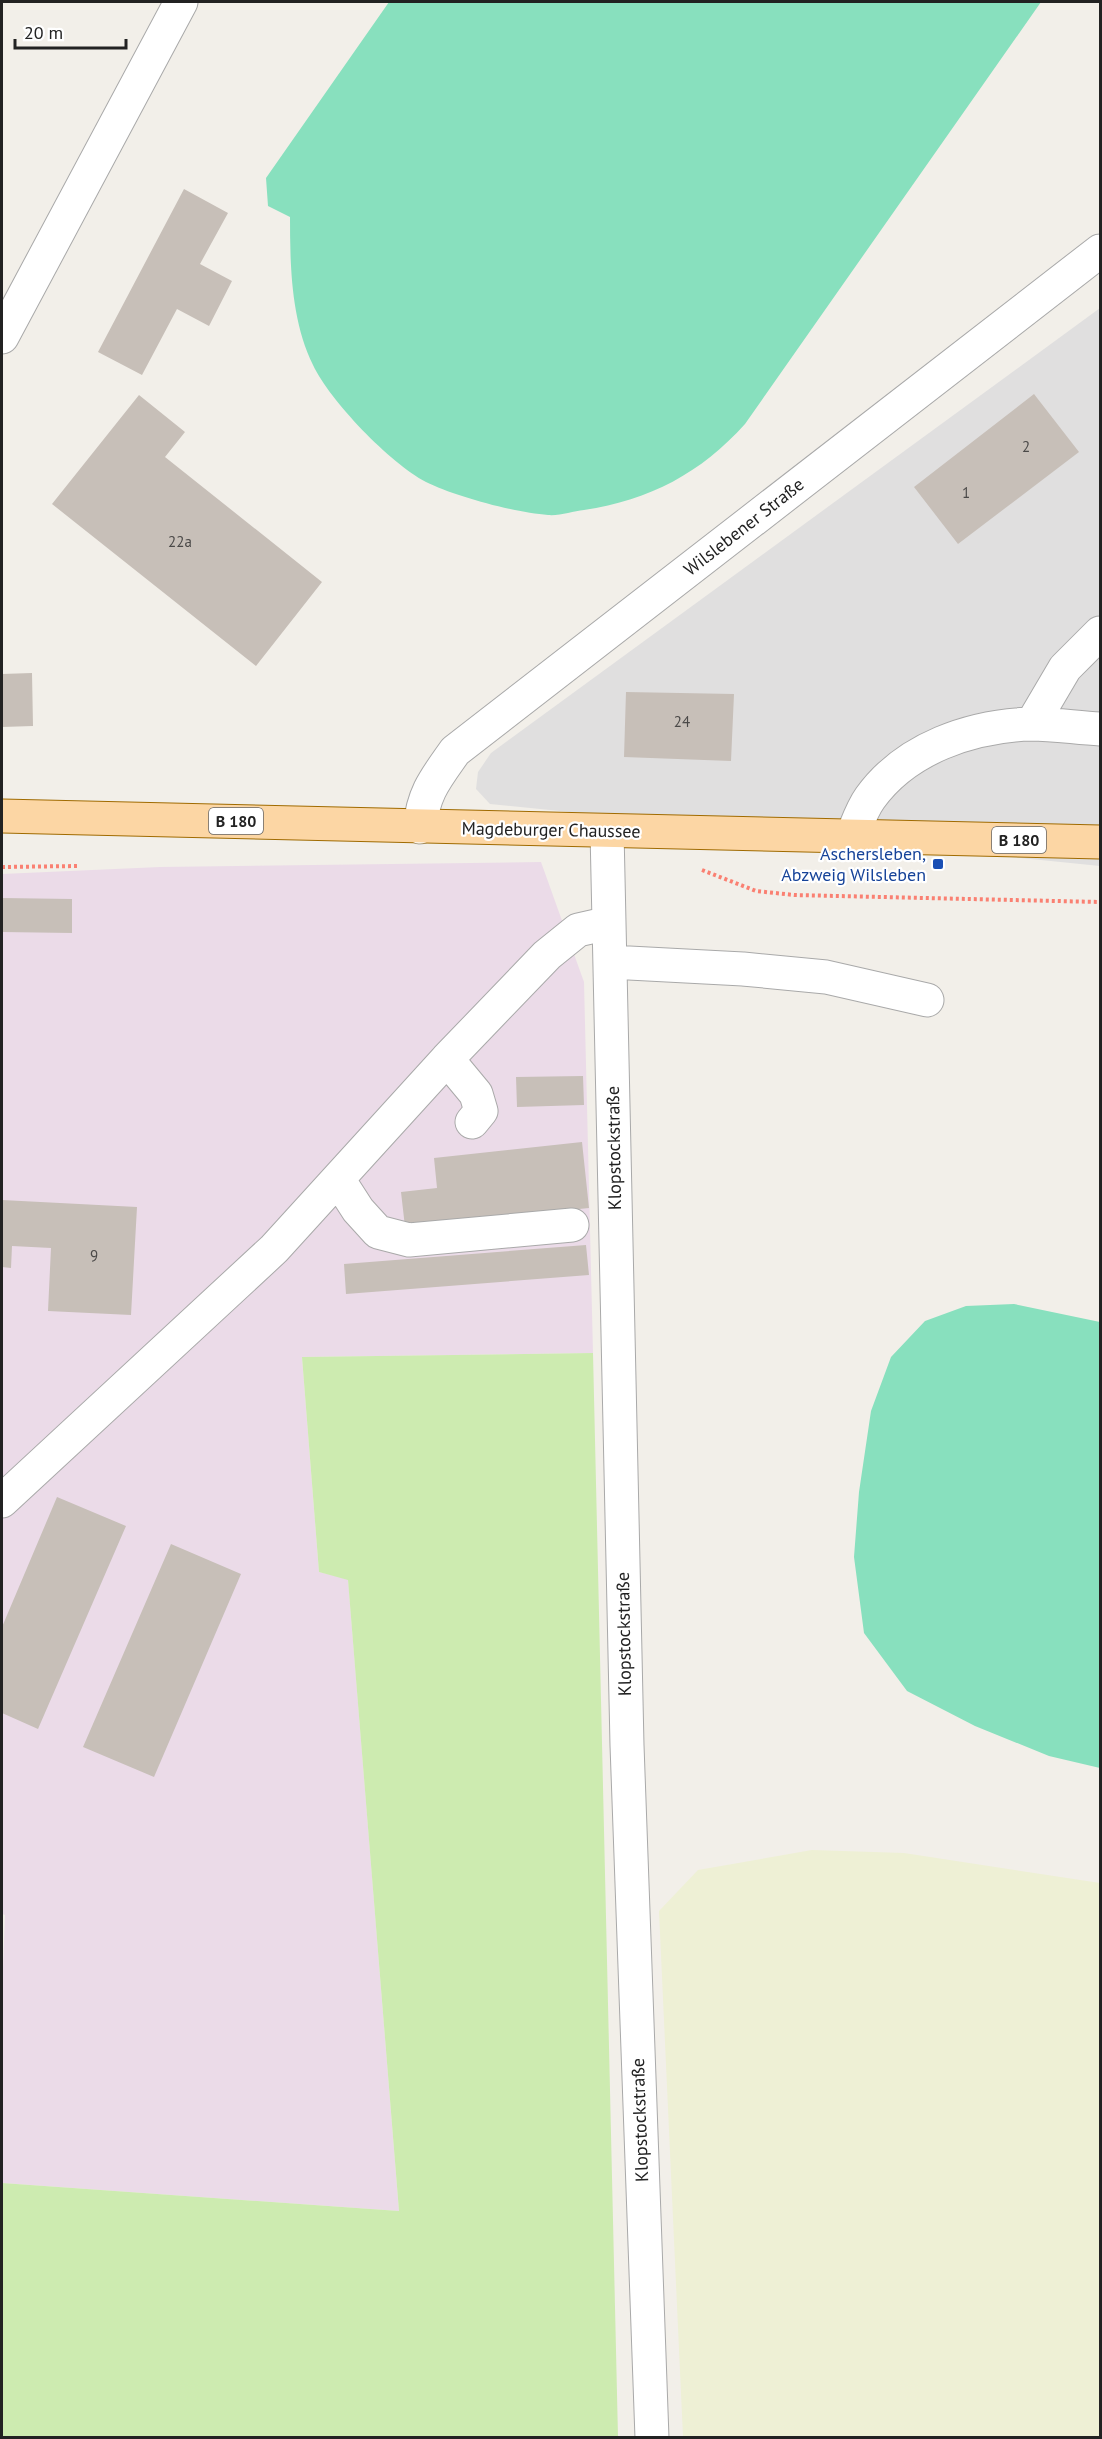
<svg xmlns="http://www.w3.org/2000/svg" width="1102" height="2439" font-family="'PT Sans',sans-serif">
<rect width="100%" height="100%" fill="#f2efe9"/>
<path fill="#e0dfdf" d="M1100,308v558l-610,-62 -14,-15 2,-17 13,-19z"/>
<path fill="#ebdbe8" d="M541,862l43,120 9,371 -291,4 17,215 29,7 51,632 -397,-28v-189l3,-79 -3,-1v-1040l158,-7z"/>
<path fill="#eef0d5" d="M812,1850l92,3 196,30v554h-417l-24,-526 39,-41z"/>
<path fill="#cdebb0" d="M593,1353l25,1084h-616v-254l397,28 -51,-631 -29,-8 -17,-215z"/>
<path fill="#88e0be" d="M389,2h652l-296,422c-44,49 -95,76 -161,86 -11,1 -24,6 -36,5 -32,-2 -94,-19 -122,-33 -36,-19 -96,-81 -113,-117 -22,-45 -23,-99 -23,-148l-22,-11 -2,-28z
M1014,1304l86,18v446l-51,-12 -74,-30 -68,-35 -43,-58 -10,-76 5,-65 12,-81 20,-54 34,-36 41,-15z"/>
<path fill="#c7bfb8" d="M184,189l44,24 -28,51 32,17 -23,45 -32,-17 -35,66 -44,-23z
M1034,394l45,58 -121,92 -44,-57z
M139,395l46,37 -20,25 157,125 -66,84 -204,-162z
M32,673l1,53 -31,1v-53z
M626,692l108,2 -3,67 -107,-4z
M2,898l70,1v34l-70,-1z
M583,1076l1,29 -67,2 -1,-30z
M582,1142l7,66 -184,19 -4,-35 36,-4 -3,-30z
M2,1200l135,7 -6,108 -83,-4 3,-63 -39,-2 -1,22 -9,-1z
M586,1245l3,30 -243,19 -2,-30z
M57,1497l69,29 -88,203 -36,-16v-86z
M171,1544l70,30 -87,203 -71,-30z"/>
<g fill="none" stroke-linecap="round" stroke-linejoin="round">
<defs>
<path id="minor" d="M2,337l179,-335
M1032,724l33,-56 35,-35
M420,827c3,-34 16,-49 35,-76l645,-500
M607,831l20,914 25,693
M852,836c5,-12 10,-27 18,-38 36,-50 101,-72 161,-74 23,0 47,4 69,5
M610,962l133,7 83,8 101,23
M447,1059l29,35 5,17 -9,11
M338,1179l20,31 20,22 31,8 163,-15
M2,1501l272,-252 173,-190 100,-104 31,-25 31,-7"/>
<path id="major" d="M2,816l1098,26"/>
</defs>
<use href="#minor" stroke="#a9a9a9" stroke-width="35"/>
<use href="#major" stroke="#a06b00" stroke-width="35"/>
<path stroke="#fa8072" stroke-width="4" stroke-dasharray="3 3" stroke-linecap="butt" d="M2,867l76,-1
M702,870l54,21 38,4 306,7"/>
<use href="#minor" stroke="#fff" stroke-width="33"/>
<use href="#major" stroke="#fcd6a4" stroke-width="33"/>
</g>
<rect fill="#1a4fb4" stroke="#fff" stroke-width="2" x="932" y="858" width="12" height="12" rx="3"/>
<g text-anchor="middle" stroke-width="4.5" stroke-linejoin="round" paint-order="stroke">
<g font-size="15" fill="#4b4948">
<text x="1026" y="452">2</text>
<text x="966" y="498">1</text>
<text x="180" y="547">22a</text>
<text x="682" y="727">24</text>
<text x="94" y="1261">9</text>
</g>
<g fill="#fff" stroke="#646464" stroke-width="1.5">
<rect x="209" y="808" width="54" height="26" rx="4.5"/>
<rect x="992" y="827" width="54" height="26" rx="4.5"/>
</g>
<g font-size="16" font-weight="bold" fill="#222">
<text x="236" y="827">B 180</text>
<text x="1019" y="846">B 180</text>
</g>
<g font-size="18" fill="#222" stroke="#fff">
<text transform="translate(744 527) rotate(-38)" y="6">Wilslebener Straße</text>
<text transform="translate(551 830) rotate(1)" y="6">Magdeburger Chaussee</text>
<text transform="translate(614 1148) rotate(-91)" y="6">Klopstockstraße</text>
<text transform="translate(624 1634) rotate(-91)" y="6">Klopstockstraße</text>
<text transform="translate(640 2120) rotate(-92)" y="6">Klopstockstraße</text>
</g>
<g font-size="18" fill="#164399" stroke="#fff" text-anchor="end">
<text x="926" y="860">Aschersleben,<tspan x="926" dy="21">Abzweig Wilsleben</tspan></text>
</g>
</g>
<rect width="1102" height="2439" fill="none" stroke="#222222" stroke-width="6"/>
<path d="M15 39v9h111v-9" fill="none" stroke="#222222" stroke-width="3"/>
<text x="24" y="39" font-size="18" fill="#222222" stroke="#ffffff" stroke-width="4.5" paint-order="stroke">20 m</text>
</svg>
